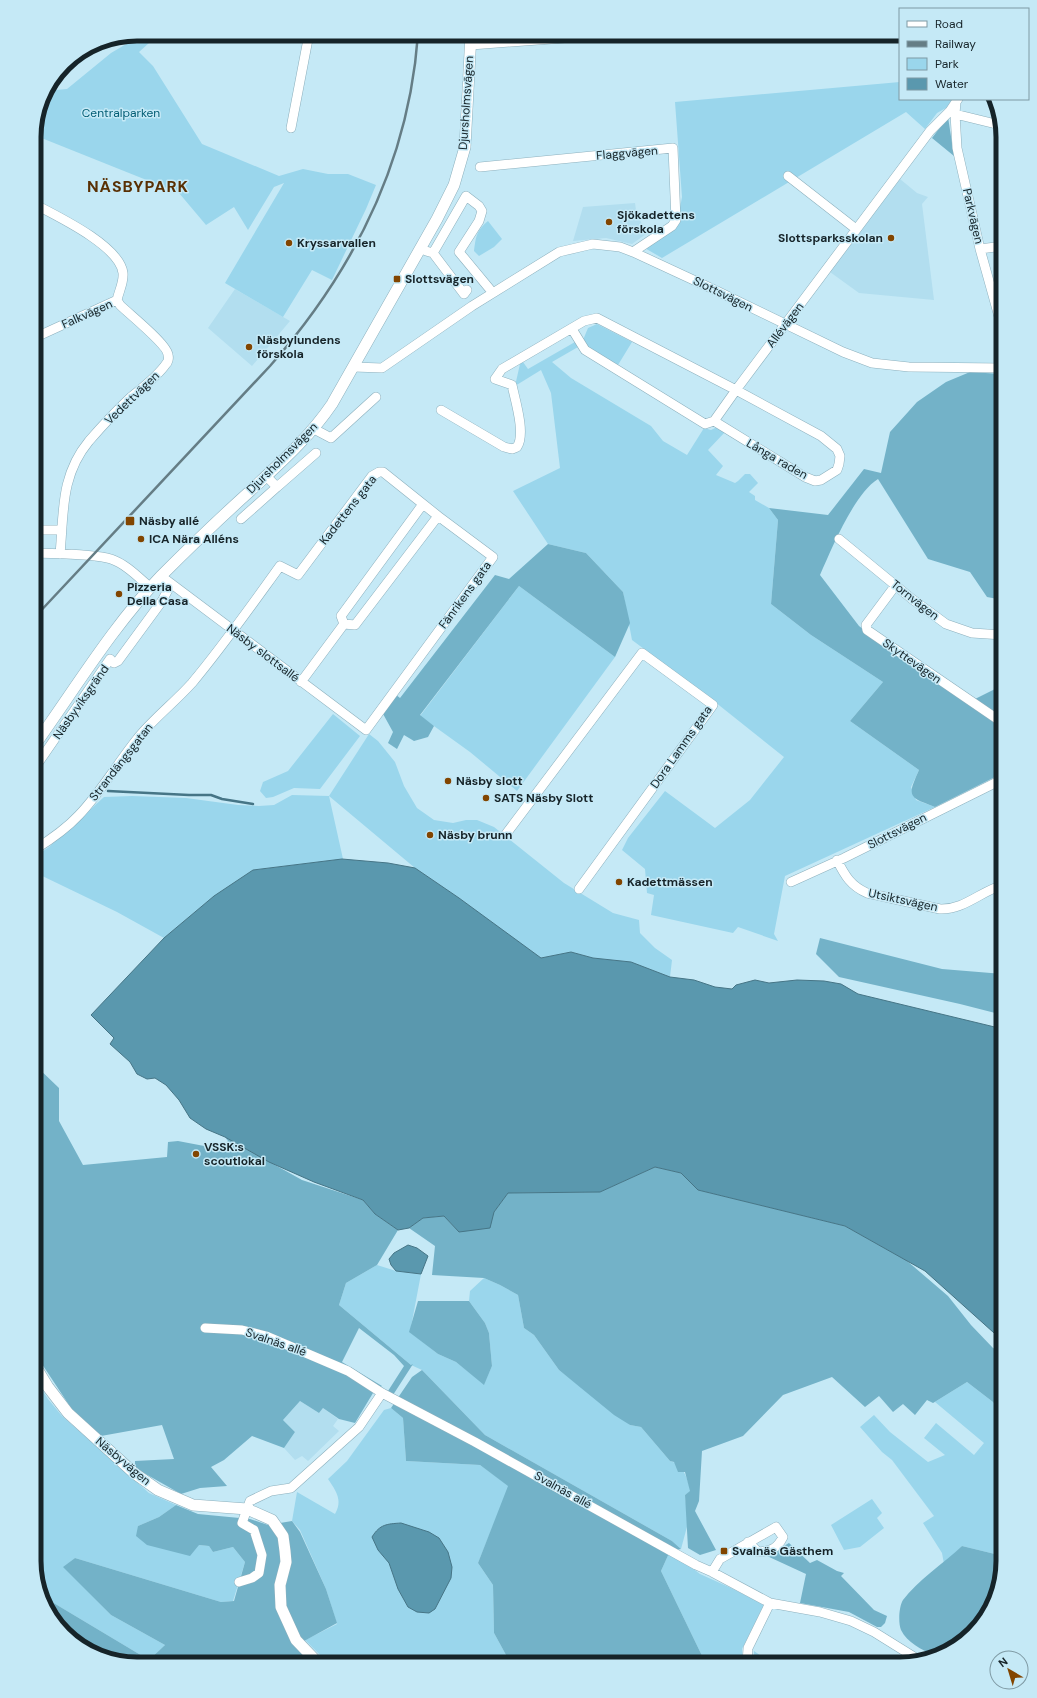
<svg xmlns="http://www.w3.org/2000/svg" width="1037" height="1698" font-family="'DM Sans',sans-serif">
<rect width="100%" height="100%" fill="#c5e9f6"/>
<path fill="#b2deef" d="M900,179l17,14 11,4 -6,7 12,96 -75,-7 -29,-21z
M635,203l1,7 10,24 -14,10 -26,-6 -33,3 10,-34z
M235,289l55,32 -38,45 -44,-38z
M300,1401l19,12 4,-5 15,11 -5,7 6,5 -31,30 -6,-5 -7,4 -11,-12 11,-16 -12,-12z"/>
<path fill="#9ad6ec" d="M135,34h7l7,9 -10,9 14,14 49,78 77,32 24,-7 25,5h20l28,11 -10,24 -34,71 -20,-10 -29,47 -58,-34 59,-100 -10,4 -26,43 -14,-23 -28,18 -27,-32 -145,-58 8,-38 4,-6 21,-2 44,-36 17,-10z
M900,82v17h51l2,5 -16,9 -12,16 -19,-17 -244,146 -19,-11 34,-23 5,-27 -7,-95z
M488,221l14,18 -8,8 -15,9 -5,-5c2,-14 2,-20 14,-30z
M597,324l35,18 -14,23 -30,-18 -5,-7 5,-12z
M575,342l3,5 -26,15 19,16 80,48 12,15 24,14 17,-27 7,2 6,-3 8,5 -17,18 15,16 -7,9 19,8 3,-2 7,-7h5l8,9 -9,9 6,4v4l14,8 9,12 -7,84 40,31 72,47 -33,39 69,49 -8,17 5,13 19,7 -150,69 -11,58 4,7 -40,-14 -5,6 -82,-18 3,-20 -7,-2 -2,-24 -23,-19 6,-12 37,-47 50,37 35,-28 34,-43 -69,-55 -83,-62 -9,-48 -37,-39 -38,-9 -35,-53 47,-23 -9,-75 -10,-23 -26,16 5,-22 3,-2 5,7z
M519,586l96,71 -98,134 -47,-39 -50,-36z
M333,714l27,22 -40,53 -26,-1 -21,9 -7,1 -6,-7 3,-9 25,-11z
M369,734l9,7 17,21 9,24 13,22 17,12 19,3 13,-3h11l17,7 70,56 49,30 26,7 1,13 15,15 17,12 -2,17 -39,-15 -38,-4 -21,-6 -31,6 -82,-60 -44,-30 -86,-72 14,63 -90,11 -39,26 -50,42 -47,-26 -83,-40v-15l15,-10 55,-50 28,-1 54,2 52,7 21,1 15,-1 18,-10 37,1z
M377,1265l19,6 25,3 -11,58 28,22 18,8 28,22 8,-18 -3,-33 -4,-10 -16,-22 1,-10 14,-13 16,7 18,10 6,33 10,7 25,35 71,55 11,2 29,34c14,3 17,18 21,30l-6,4 3,28 -7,26 -9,-8 -187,-106 -63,-65 -11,-5 -72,-60 7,-22z
M34,1377l14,22 14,17 87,77 27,12 -17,12 -21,9 61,19 10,1 4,6 20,-5 12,15 -12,39 -12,1 -146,-44 -11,9 47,48 54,30 -16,15 -107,-64 -8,-35z
M967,1382l26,20 10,16v138l-41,-10 -18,18 -2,-11 -19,-30 11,-7 -42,-56 -10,-8 -22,-25 14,-12 16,17 38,30 17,-7 -21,-17 12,-15 38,32 10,-12 -49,-41 -2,1z
M391,1408l12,10 3,43 74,4 29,21 -31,77 15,22 1,48 17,31h-182l-24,-24 32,-16 -11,-35 -26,-59 -8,-9 5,-29 38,22c8,-14 1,-23 -7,-35l19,-18 37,-51z
M872,1499l10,14 -5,5 7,10 -24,19 -16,3 -13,-25z
M670,1551l30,23 31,14 33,17 -22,44v15h-36l-45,-93z
M754,1651l13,9 25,4h-38z"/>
<path fill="#73b2c8" d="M948,117l6,39 -22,-18z
M970,372l31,2 2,27v199l-16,-3 -17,-25 -42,-13 -50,-80c-24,15 -46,69 -58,96l39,51 38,30 70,47 36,-18v27l-1,2 1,1v58l-68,34c-27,-10 -28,-10 -16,-37l-69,-49 33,-39 -72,-47 -40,-31 7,-84 -9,-12 59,7 36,-46 17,4 9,-41 27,-30 29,-20z
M548,544l38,9 37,39 7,31 -15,34 -96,-71 -99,129 14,11 -6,11 -14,4 -10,-6 -7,14 -9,-6 5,-11 -11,-20 13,-18 5,4 95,-123 14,4z
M820,938l122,31 61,5v41l-43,-11 -121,-27 -23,-23z
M34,1064l25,24v33l24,44 84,-8 1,-15 10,-1 42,8 8,-8 -3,-4 77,43 61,20 12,14 23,16 -21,35 -31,18 -7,22 72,60 2,-1 -20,31 -5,-4 16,-25 -10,-11 -35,-27 -17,34 40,24 -9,7 -18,30 -16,-4 -16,-11 -4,5 -19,-12 -17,19 12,12 -11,16 -32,-12 -28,24 -13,7 16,19 -27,2 -19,6 -46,-26v-7l39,-2 -12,-34 -61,11 -28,-25 -39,-59z
M655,1167l26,6 17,17 147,36 61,34 42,36 23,29 22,23 10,5v65l-10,-16 -26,-20 -34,21 -6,-3 -12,15 -12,-11 -10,8 -14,-16 -14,11 -33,-30 -49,18 -40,41 -41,15 -3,50 -4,10 21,39 -16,5 -12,-7 -3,-53 5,-4 -5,-19h-7l-4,-10 -4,-1 -29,-34 -11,-2 -16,-10 -55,-45 -25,-35 -10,-7 -6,-33 -18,-10 -16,-7 -52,-3 3,-29 -26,-18 14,-10 21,-2 15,16 35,-20 14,-19 92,-1z
M418,1301h51l16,22 4,10 3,33 -8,19 -28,-23 -18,-8 -29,-22z
M422,1370l63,65 187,106 9,8 -11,2 -9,20 45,93h-195l-17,-31 -1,-48 -15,-22 30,-77 -28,-21 -74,-4 -3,-43 -12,-10 21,-31z
M176,1505l22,9 52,5 18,6 24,-4 8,11 26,57 11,34 -42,23 16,18h-181l-50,-17 -35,-40 -3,-11 107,64 16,-15 -54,-30 -48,-48 12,-9 146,44 13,-1 11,-39 -12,-15 -20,5 -4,-6 -10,-1 -9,11 -43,-11 -11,-9 2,-10 21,-9z
M789,1543l21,20 7,-3 20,11 7,2 -3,3 33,34 13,6 -2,7 -4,4h-4l-28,-15 -49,-9 6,-29 -39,-18z
M962,1546l41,10v6l-17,56 -40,35 -12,3c-12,-7 -27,-13 -33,-26 -3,-7 -2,-24 2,-30 14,-19 41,-37 59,-54z"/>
<path fill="#5a98ae" stroke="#467586" d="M342,859l46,4 27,5 44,30 82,60 30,-6 22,6 38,4 39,15 24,3 21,7 17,2 4,-4 19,-5 14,3 28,-3 27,1 17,3 17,10 145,35v312l-78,-70 -80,-45 -147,-36 -17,-17 -26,-6 -55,25 -92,1 -14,19 -4,16 -31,4 -15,-16 -21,2 -14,10 -11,2 -23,-16 -12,-14 -49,-18 -45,-20 -44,-25 -19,-8 -16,-11 -11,-18 -13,-15 -11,-7 -8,1 -10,-5 -7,-12 -20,-18 4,-6 -23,-23 73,-77 50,-42 39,-26z
M408,1245l9,3 11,8 -7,18 -25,-3 -5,-6 -2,-6 5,-6z
M401,1523l28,9 10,6 9,14 4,15 -1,11 -16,31 -6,4 -12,-1 -9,-5 -10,-18 -9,-26 -11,-13 -6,-13c8,-13 15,-13 29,-14z"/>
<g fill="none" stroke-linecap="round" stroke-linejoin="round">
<path stroke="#467586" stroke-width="2.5" d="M108,791l81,4h22l11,4 31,5"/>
<defs>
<path id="minor" d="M471,45l147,-11
M956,102l-1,12 2,34 23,101 23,82
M955,114l45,11
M291,128l18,-94
M480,167l193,-19 3,72 -4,6 -39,26
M788,176l68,53
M34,204c23,12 86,42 89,69 1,9 -4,18 -6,27l3,5c9,9 48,40 48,50 1,3 0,7 -2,9 -9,13 -23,23 -35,33 -15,14 -29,29 -42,44 -29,35 -25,72 -29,113
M980,249l23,-3
M426,251l7,2 31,41 3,-4
M433,253l33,-57 13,10 3,5 -3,10 -20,31 34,41
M34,338l83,-38
M354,367l28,1 90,-62 87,-54 34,-8 27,3 13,5 82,38 128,62 29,11 37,4 94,1
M441,410l63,37 8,2 5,-2c9,-13 -2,-47 -5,-62l-17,-6 7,-10 82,-48 13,-3 139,72 85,46 16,13 3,7 -1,8 -2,6 -16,10 -6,1 -10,-4 -91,-56 -9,3 -120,-74 -13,-21
M714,421l22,-31 194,-259 20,-20 8,-12
M314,429l17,9 45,-41
M266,476l11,11 39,-34
M423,504l15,12
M241,519l36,-32
M34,530h27
M839,539l73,60 34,25 26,9 31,2
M34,553c22,1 56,0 77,6 15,5 28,19 40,29
M161,576l205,154 127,-173 -55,-41 -83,109 -11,-1
M895,586l-29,39 1,5 136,93
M34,769l76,-110 4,4 4,-2 44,-60 9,-17
M506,834l136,-181 71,52 -134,184
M34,850c16,-10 32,-21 45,-35 22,-23 38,-51 58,-76 16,-20 37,-36 55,-56 31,-37 59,-77 88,-117l18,9 74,-99 7,-4h4l40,32 -82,112 3,8 -43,58
M837,860c8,16 14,26 30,33l73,16c24,1 41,-18 63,-24
M791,882l53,-24 159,-79
M205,1328l37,2 24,6 82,35 34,22 93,49 221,123 16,7 58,31 50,9 31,9 23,11 45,28
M712,1572l8,-13 56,-32 7,10c-6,12 -12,14 -25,15l-10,-10
M239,1582l13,-4 7,-5 3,-18 -8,-25 -12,-7 8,-22 21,-10 20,-3 68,-61 23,-34
M747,1664l1,-16 22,-45"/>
<path id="tertiary" d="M34,746c41,-57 78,-119 127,-170 29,-29 58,-57 88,-84 30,-28 60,-54 83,-88l105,-185 17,-34 11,-38 6,-113
M34,1364l14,23 20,26 66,60 24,17 35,15 54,4 25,11 11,16 2,15 1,11 -6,23 1,22 15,33 23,24"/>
</defs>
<use href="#minor" stroke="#8db0bd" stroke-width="10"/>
<use href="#tertiary" stroke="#8db0bd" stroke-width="12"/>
<use href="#minor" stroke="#fff" stroke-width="9"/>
<use href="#tertiary" stroke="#fff" stroke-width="11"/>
<path stroke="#657d85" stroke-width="2.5" d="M34,618l236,-252c83,-94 139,-205 148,-332"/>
</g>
<g fill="#824500" stroke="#c5e9f6" stroke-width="1.5">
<circle cx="609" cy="222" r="4"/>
<circle cx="891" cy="238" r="4"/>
<circle cx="289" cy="243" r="4"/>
<rect x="393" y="275" width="8" height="8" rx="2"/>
<circle cx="249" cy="347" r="4"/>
<rect x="125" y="516" width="10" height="10" rx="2"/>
<circle cx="141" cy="539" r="4"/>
<circle cx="119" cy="594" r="4"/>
<circle cx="448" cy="781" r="4"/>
<circle cx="486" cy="798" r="4"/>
<circle cx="430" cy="835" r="4"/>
<circle cx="619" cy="882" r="4"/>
<circle cx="196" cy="1154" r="4"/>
<rect x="720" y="1547" width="8" height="8" rx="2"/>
</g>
<g text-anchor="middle" stroke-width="3" stroke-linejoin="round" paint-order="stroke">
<g font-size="12" fill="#162429" stroke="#c5e9f6">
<text transform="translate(466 103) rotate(-86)" y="4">Djursholmsvägen</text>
<text transform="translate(627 153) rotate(-5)" y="4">Flaggvägen</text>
<text transform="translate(973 216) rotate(77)" y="4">Parkvägen</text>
<text transform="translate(723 294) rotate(26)" y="4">Slottsvägen</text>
<text transform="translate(87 314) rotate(-24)" y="4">Falkvägen</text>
<text transform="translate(785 325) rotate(-53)" y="4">Allévägen</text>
<text transform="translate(132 398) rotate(-44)" y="4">Vedettvägen</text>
<text transform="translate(282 458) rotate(-45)" y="4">Djursholmsvägen</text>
<text transform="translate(777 459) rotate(30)" y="4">Långa raden</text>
<text transform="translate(348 510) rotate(-52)" y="4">Kadettens gata</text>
<text transform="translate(465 595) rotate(-54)" y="4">Fänrikens gata</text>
<text transform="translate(915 600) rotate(38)" y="4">Tornvägen</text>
<text transform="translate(263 653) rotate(37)" y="4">Näsby slottsallé</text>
<text transform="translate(912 661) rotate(35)" y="4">Skyttevägen</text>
<text transform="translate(81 702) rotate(-55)" y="4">Näsbyviksgränd</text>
<text transform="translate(681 747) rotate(-55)" y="4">Dora Lamms gata</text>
<text transform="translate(121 762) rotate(-52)" y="4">Strandängsgatan</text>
<text transform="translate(897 831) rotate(-27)" y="4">Slottsvägen</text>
<text transform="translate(903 900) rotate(12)" y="4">Utsiktsvägen</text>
<text transform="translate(276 1342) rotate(19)" y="4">Svalnäs allé</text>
<text transform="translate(123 1461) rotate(40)" y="4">Näsbyvägen</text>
<text transform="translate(563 1490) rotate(29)" y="4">Svalnäs allé</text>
</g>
<g font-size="12" fill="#035d74" stroke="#c5e9f6">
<text x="121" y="117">Centralparken</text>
</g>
<g font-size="12" font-weight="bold" fill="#162429" stroke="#c5e9f6" text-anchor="start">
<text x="617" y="219">Sjökadettens<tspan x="617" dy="14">förskola</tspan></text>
<text x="883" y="242" text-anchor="end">Slottsparksskolan</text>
<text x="297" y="247">Kryssarvallen</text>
<text x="405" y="283">Slottsvägen</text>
<text x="257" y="344">Näsbylundens<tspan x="257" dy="14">förskola</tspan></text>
<text x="139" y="525">Näsby allé</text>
<text x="149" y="543">ICA Nära Alléns</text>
<text x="127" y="591">Pizzeria<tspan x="127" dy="14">Della Casa</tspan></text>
<text x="456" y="785">Näsby slott</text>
<text x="494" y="802">SATS Näsby Slott</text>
<text x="438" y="839">Näsby brunn</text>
<text x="627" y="886">Kadettmässen</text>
<text x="204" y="1151">VSSK:s<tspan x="204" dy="14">scoutlokal</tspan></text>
<text x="732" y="1555">Svalnäs Gästhem</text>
</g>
<g font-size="16" font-weight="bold" letter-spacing="1" fill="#593004" stroke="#c5e9f6">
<text x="138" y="192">NÄSBYPARK</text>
</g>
</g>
<path d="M0 0H1037V1698H0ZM137 41H900A96 96 0 0 1 996 137V1561A96 96 0 0 1 900 1657H137A96 96 0 0 1 41 1561V137A96 96 0 0 1 137 41Z" fill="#c5e9f6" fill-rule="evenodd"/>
<path fill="none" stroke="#162429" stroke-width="5" d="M137 41H900A96 96 0 0 1 996 137V1561A96 96 0 0 1 900 1657H137A96 96 0 0 1 41 1561V137A96 96 0 0 1 137 41Z"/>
<rect x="899" y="8" width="130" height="92" fill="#c5e9f6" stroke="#7f9aa4"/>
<rect x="907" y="21" width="20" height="6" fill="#ffffff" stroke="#7f9aa4"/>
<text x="935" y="28" font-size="12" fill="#162429">Road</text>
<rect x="907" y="41" width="20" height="6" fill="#657d85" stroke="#7f9aa4"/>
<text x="935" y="48" font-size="12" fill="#162429">Railway</text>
<rect x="907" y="58" width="20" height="12" fill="#9ad6ec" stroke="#7f9aa4"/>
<text x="935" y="68" font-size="12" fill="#162429">Park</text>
<rect x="907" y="78" width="20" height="12" fill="#5a98ae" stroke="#7f9aa4"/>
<text x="935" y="88" font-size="12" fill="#162429">Water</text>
<g transform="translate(1009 1670) rotate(322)"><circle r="19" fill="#c5e9f6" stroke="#7f9aa4"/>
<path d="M0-3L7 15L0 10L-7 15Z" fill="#824500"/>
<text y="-6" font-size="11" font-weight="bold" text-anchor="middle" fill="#162429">N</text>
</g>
</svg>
